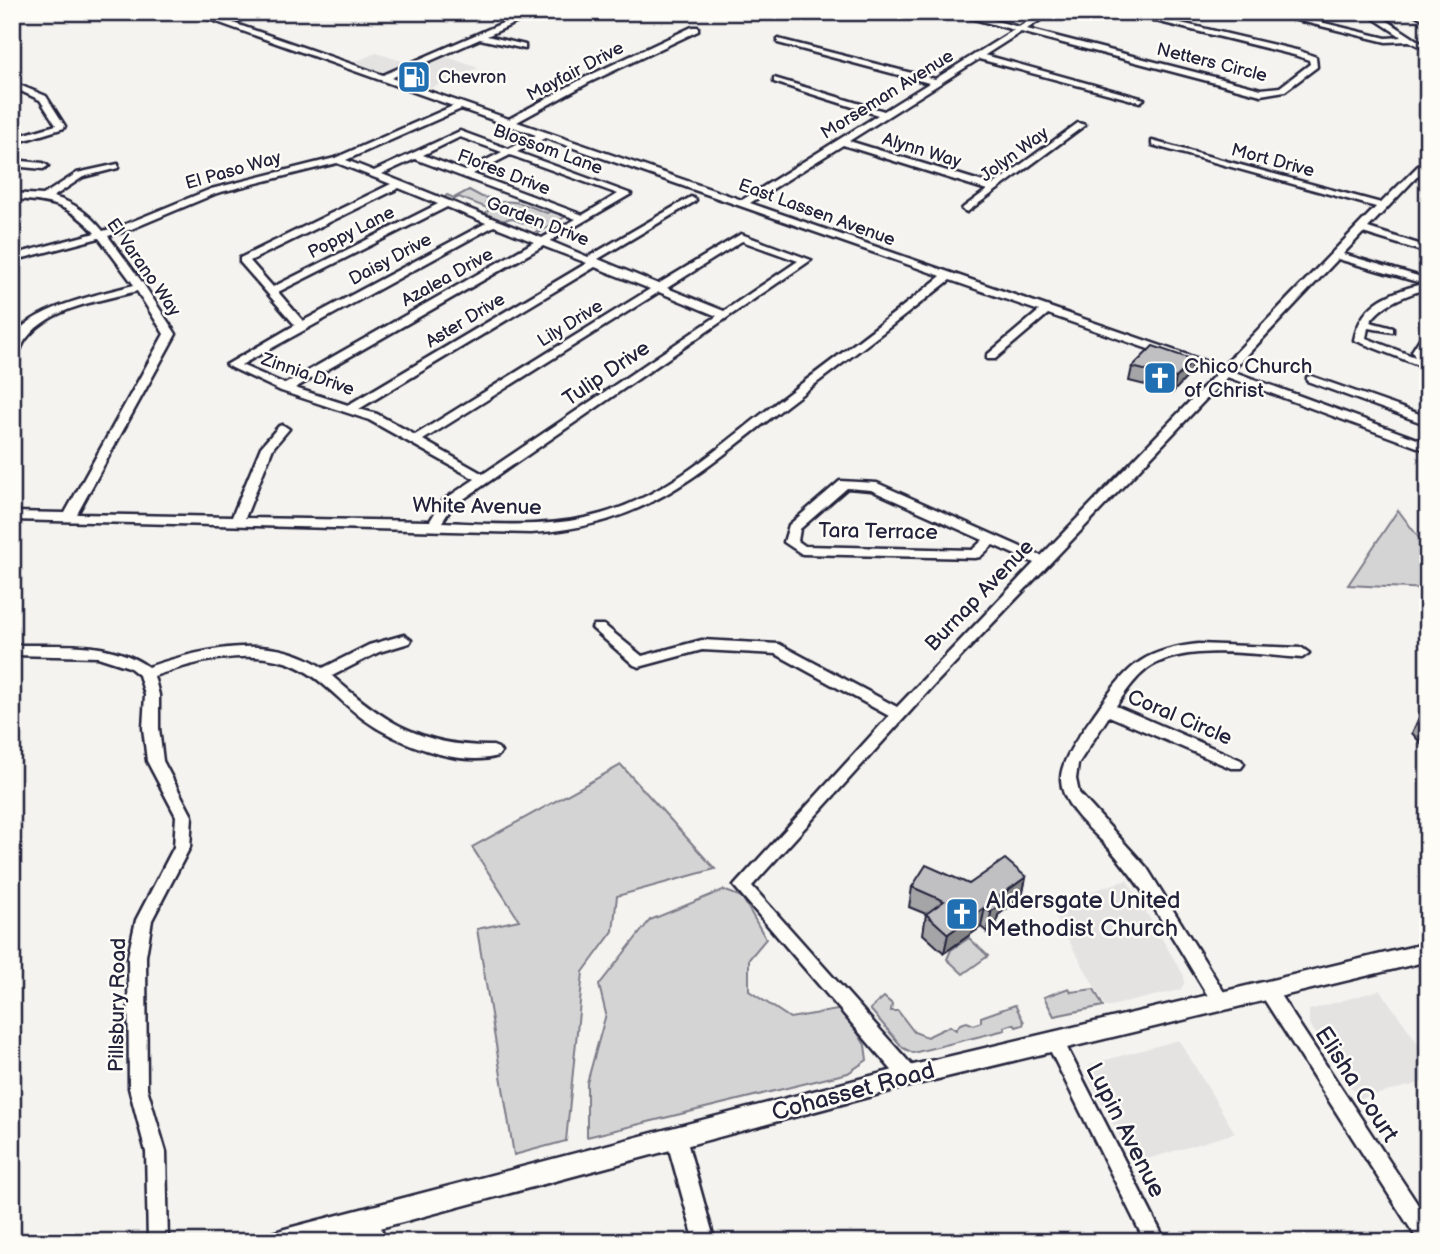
<svg xmlns="http://www.w3.org/2000/svg" width="1440" height="1254" font-family="'Balsamiq Sans',sans-serif">
<rect width="100%" height="100%" fill="#f4f3ef"/>
<filter id="ink" filterUnits="userSpaceOnUse"><feTurbulence type="fractalNoise" baseFrequency=".0143" numOctaves="2"/><feDisplacementMap in="SourceGraphic" scale="14" xChannelSelector="R" yChannelSelector="G"/><feConvolveMatrix kernelMatrix="1 2 1 2 8 2 1 2 1" color-interpolation-filters="sRGB"/></filter>
<g filter="url(#ink)">
<path fill="#e4e3e2" d="M376,53l33,10 -20,8h-12l-25,-8z
M445,56l33,12 -50,21 -29,-10 2,-4z
M1127,880l57,96v8l-4,6 -74,17 -51,-91 40,-26z
M1380,990l48,67v24l-69,18 -50,-76v-13z
M1179,1040l56,93 -101,30 -45,-84 -2,-9 4,-6z"/>
<path fill="#d5d4d5" stroke="#7c7b88" stroke-width="2" d="M469,190l13,7 9,1 -5,4 8,3c18,-9 36,2 53,8l6,-3 19,8 -7,-1 -28,17 -3,-1 6,-4 -30,-11 -7,3 -19,-7 6,-5 -31,-12 -7,4 -8,-3 3,-3 7,3z
M1398,510l21,28 9,4v47l-80,-4z
M621,765l94,104 -98,27 -4,35 -30,41 -17,169 -52,14 -37,-226 42,-9 -47,-73z
M723,890l19,7 24,42 -17,20v32l41,27 53,-9 22,36 2,15 -19,13 -261,64v-54l19,-69 -7,-29 51,-65z
M969,938l19,18 -25,18 -16,-15 4,-9z
M1069,988l2,4 23,-3 9,17 -49,10 -10,-19z
M884,997l8,7 -1,7h7l16,21 13,5 23,-11 6,4 4,-6 7,-2 7,3 7,-3v-5l34,-12 9,17 -1,3 -7,2 -2,-3 -10,3 1,3 -92,23 -10,-5 -33,-39z"/>
<g fill="none" stroke-linecap="round" stroke-linejoin="round">
<defs>
<path id="minor" d="M189,12c13,0 30,9 39,8 12,-2 21,-8 34,-8l-29,11 150,52 145,-63h11l-52,24 38,9v4l-45,-10 -89,39 118,41 73,-40 110,-52h6v4l-110,52 -71,39 225,78 136,-85 -104,-33v-4l110,33 45,-28 -151,-40v-4l157,40 79,-49 -65,-18h14l56,15 23,-15h10l-25,17 234,60 19,-2 30,-23 -1,-4 -15,-5 -175,-43h15l166,39 16,6 1,10 -32,24 -24,4 -240,-63 -36,23 159,44 -4,3 -161,-43 -130,82 144,44 85,-62 7,2 -118,87 -5,-3 2,-2 23,-17 -144,-45 -93,58 472,164 154,-160 -224,-62v-4l229,62 47,-47v9l-60,63 60,19v6l-65,-20 -20,21 85,25v6l-90,-26 -106,112 196,72v8l-201,-74 -291,306 -184,203 164,184 2,6 -2,6 -7,2 -7,-2 -168,-196 155,-170 -113,-62 -74,-4 -63,17 -5,-2 -42,-37 2,-3h10l38,31 60,-16 77,4 118,63 137,-144 -41,-18 -13,12 -5,1 -173,-4 -18,-12 5,-17 51,-44 37,2 164,73 176,-183 -169,-59 -53,45h-8v-4l52,-44 -89,-31c-54,43 -110,85 -165,127 -87,67 -138,119 -254,126l-519,-13v-8l53,1 99,-179 -27,-43c-36,10 -86,15 -111,48 -4,5 -6,13 -10,19l-4,1c0,-5 -1,-12 0,-16 9,-34 93,-50 122,-58l-35,-47 -87,23v-6l83,-22c-25,-29 -46,-32 -83,-34v-6l31,2 34,-22 41,-9v4l-35,9 -30,20c21,5 36,17 50,34l18,-5 90,-37 124,-31 118,-52zM461,109l75,26 -27,14 -49,-18 -86,40 -28,-11zM460,137l42,15 -37,19 -42,-16zM545,138l396,138c-54,44 -110,85 -165,127 -54,41 -107,92 -175,111 -51,15 -105,10 -159,8l10,-15 359,-247 -70,-26 -83,50 -60,-25 96,-57 2,-2 -5,-3 -103,60 -38,-16 81,-47 -114,-42zM510,155l108,39 -35,21 -110,-41zM415,159l161,60 -34,19 -160,-64zM337,163l54,21 -151,74v4l55,63 -69,40 55,26 88,29 106,59 -33,22 -12,20 -185,-3 28,-70 16,-19 -6,-4 -4,1 -18,21 -29,70 -155,-3 99,-180 -34,-52 -34,-46 21,-6 88,-37zM399,188l39,16 -165,83 -23,-26zM447,207l39,16 -183,98 -25,-29zM494,226l40,16 -249,142 -44,-19zM742,241l56,20 -74,50 -57,-23zM543,246l44,17 -239,142 -53,-17zM595,267l55,22 -235,146 -38,-21 -18,-5zM659,292l58,24 -234,158 -60,-34zM847,488l24,2 112,50 -11,10 -167,-4 -7,-5 2,-12z
M592,12h12l2,2 -4,2z
M1264,12h15l107,26 16,-1 -38,-25h10l49,32 -4,2 -10,-5 -23,1z
M1411,12h10l7,5v5z
M12,82l34,14 19,30 -1,2 -52,16v-6l44,-13 -16,-25 -28,-13z
M12,160l31,3 5,3 -5,3 -31,-3z
M1418,285l5,3 -1,2c-20,7 -40,14 -52,32l23,6v4l-25,-4 -2,10 49,19 -3,-6 12,-19 4,-1v13l-4,7 4,18 -74,-29c7,-35 31,-46 64,-55z
M1311,376l117,41v8l-121,-44v-4z
M404,635l7,5 -2,3 -30,9 -47,24c52,46 90,71 161,70l5,2 3,4 -3,4c-39,12 -104,-14 -136,-38 -25,-19 -45,-46 -77,-56 -43,-13 -90,0 -131,14l5,19v33l4,33 29,55 -2,31 -38,73 -6,36 1,132 19,64 2,90h-20l-2,-90 -17,-64 -1,-132 8,-36 38,-73 2,-31 -29,-55 -4,-33 2,-33 -6,-20 -10,-8 -31,-10 -86,-2v-10c44,1 98,-6 136,22 54,-18 124,-35 175,1l46,-23z
M1198,644l104,4 7,5 -7,5c-43,-3 -119,-16 -155,11 -13,10 -22,24 -31,37l125,54 3,4 -3,4h-10l-122,-52 -31,48 -2,15 3,14 68,75 80,129 3,5 -3,5 -6,3 -6,-3c-34,-54 -64,-111 -106,-159 -17,-18 -47,-41 -48,-68 -1,-22 27,-56 39,-74 30,-43 46,-56 98,-62z
M1268,983l6,3 154,234v22h-9l-157,-246 -3,-5 3,-5z
M1054,1032l6,2 106,208h-21l-100,-202 3,-6z
M676,1129l7,3 3,6 29,104h-20l-29,-104 3,-6z
M371,1208l7,3 6,31h-20l-3,-24 3,-7z"/>
<path id="tertiary" d="M1428,943v18l-519,125 -581,156h-60l4,-9 9,-3 628,-164z"/>
</defs>
<use href="#minor" stroke="#22223b" stroke-width="5"/>
<use href="#tertiary" stroke="#22223b" stroke-width="5"/>
<use href="#minor" fill="#fdfcf7" fill-rule="evenodd"/>
<use href="#tertiary" fill="#fdfcf7" fill-rule="evenodd"/>
</g>
<path fill="#a5a4a7" stroke="#22223b" stroke-width="2" d="M1194,360l-4,14 -17,18 -44,-11 3,-14z
M1428,712v40l-16,-19 9,-20z
M1026,877l-4,20 -24,18 -2,10 -9,7 -6,-5 -37,26 -21,-19 3,-20 -17,-7 3,-20 57,-3z"/>
<path fill="#868688" stroke="#22223b" stroke-width="2" d="M1194,360l-4,14 -17,18 3,-14z
M1026,877l-4,20 -24,18 -2,10 -9,7 7,-32z
M985,907l-4,20 -37,26 4,-19z"/>
<path fill="#c0bfc2" stroke="#22223b" stroke-width="2" d="M1153,346l41,14 -18,18 -44,-11z
M1428,712v9l-7,-8z
M1005,859l21,18 -32,23 6,5 -10,7 -5,-5 -37,27 -22,-20 18,-13 -32,-14 14,-22 43,19z"/>
</g>
<defs>
<symbol id="fuel-square" viewBox="-11 -11 22 22"><rect x="-9" y="-9" width="18" height="18" rx="4" fill="#1f6fb2" stroke="#fdfcf7"/><path d="M-5.5-6h7V0h2V4h1.3V-2.5L3-4.5l.8-.8L6-3V5H2.5V1h-1V6h-7ZM-4.2-4.7v3.2H.2V-4.7Z" fill="#fff"/></symbol>
<symbol id="church-square" viewBox="-11 -11 22 22"><rect x="-9" y="-9" width="18" height="18" rx="4" fill="#1f6fb2" stroke="#fdfcf7"/><path d="M-1.2-6h2.4v3.5h3.3v2.4h-3.3V6h-2.4V-.1h-3.3v-2.4h3.3Z" fill="#fff"/></symbol>
</defs>
<g fill-rule="evenodd">
<use href="#fuel-square" x="395" y="58" width="38" height="38"/>
<use href="#church-square" x="1141" y="359" width="38" height="38"/>
<use href="#church-square" x="943" y="895" width="38" height="38"/>
</g>
<g text-anchor="middle" stroke-width="5" stroke-linejoin="round" paint-order="stroke">
<g font-size="18" fill="#22223b" stroke="#fdfcf7">
<text transform="translate(1212 62) rotate(14)" y="6">Netters Circle</text>
<text transform="translate(575 71) rotate(-28)" y="6">Mayfair Drive</text>
<text transform="translate(887 94) rotate(-32)" y="6">Morseman Avenue</text>
<text transform="translate(548 149) rotate(20)" y="6">Blossom Lane</text>
<text transform="translate(922 150) rotate(17)" y="6">Alynn Way</text>
<text transform="translate(1014 154) rotate(-36)" y="6">Jolyn Way</text>
<text transform="translate(1273 160) rotate(15)" y="6">Mort Drive</text>
<text transform="translate(233 170) rotate(-16)" y="6">El Paso Way</text>
<text transform="translate(504 172) rotate(21)" y="6">Flores Drive</text>
<text transform="translate(817 212) rotate(20)" y="6">East Lassen Avenue</text>
<text transform="translate(538 221) rotate(21)" y="6">Garden Drive</text>
<text transform="translate(351 232) rotate(-27)" y="6">Poppy Lane</text>
<text transform="translate(390 259) rotate(-28)" y="6">Daisy Drive</text>
<text transform="translate(144 267) rotate(55)" y="6">El Varano Way</text>
<text transform="translate(447 277) rotate(-29)" y="6">Azalea Drive</text>
<text transform="translate(465 320) rotate(-31)" y="6">Aster Drive</text>
<text transform="translate(570 323) rotate(-32)" y="6">Lily Drive</text>
<text transform="translate(308 374) rotate(19)" y="6">Zinnia Drive</text>
</g>
<g font-size="18" fill="#22223b" stroke="#fdfcf7" text-anchor="start">
<text x="438" y="83">Chevron</text>
</g>
<g font-size="21" fill="#22223b" stroke="#fdfcf7" text-anchor="start">
<text x="1184" y="373">Chico Church<tspan x="1184" dy="24">of Christ</tspan></text>
</g>
<g font-size="21" fill="#22223b" stroke="#fdfcf7">
<text transform="translate(606 373) rotate(-34)" y="7">Tulip Drive</text>
<text transform="translate(477 506) rotate(1)" y="7">White Avenue</text>
<text transform="translate(878 531) rotate(1)" y="7">Tara Terrace</text>
<text transform="translate(979 595) rotate(-46)" y="7">Burnap Avenue</text>
<text transform="translate(1180 717) rotate(23)" y="7">Coral Circle</text>
<text transform="translate(117 1005) rotate(-89)" y="7">Pillsbury Road</text>
</g>
<g font-size="24" fill="#22223b" stroke="#fdfcf7" text-anchor="start">
<text x="986" y="908">Aldersgate United<tspan x="986" dy="28">Methodist Church</tspan></text>
</g>
<g font-size="24" fill="#22223b" stroke="#fdfcf7">
<text transform="translate(1357 1084) rotate(57)" y="8">Elisha Court</text>
<text transform="translate(853 1091) rotate(-15)" y="8">Cohasset Road</text>
<text transform="translate(1126 1130) rotate(63)" y="8">Lupin Avenue</text>
</g>
</g>
<rect width="1440" height="1254" fill="none" stroke="#fdfcf7" stroke-width="42"/>
<rect x="21" y="21" width="1398" height="1212" fill="none" stroke="#22223b" stroke-width="2.5" filter="url(#ink)"/>
</svg>
